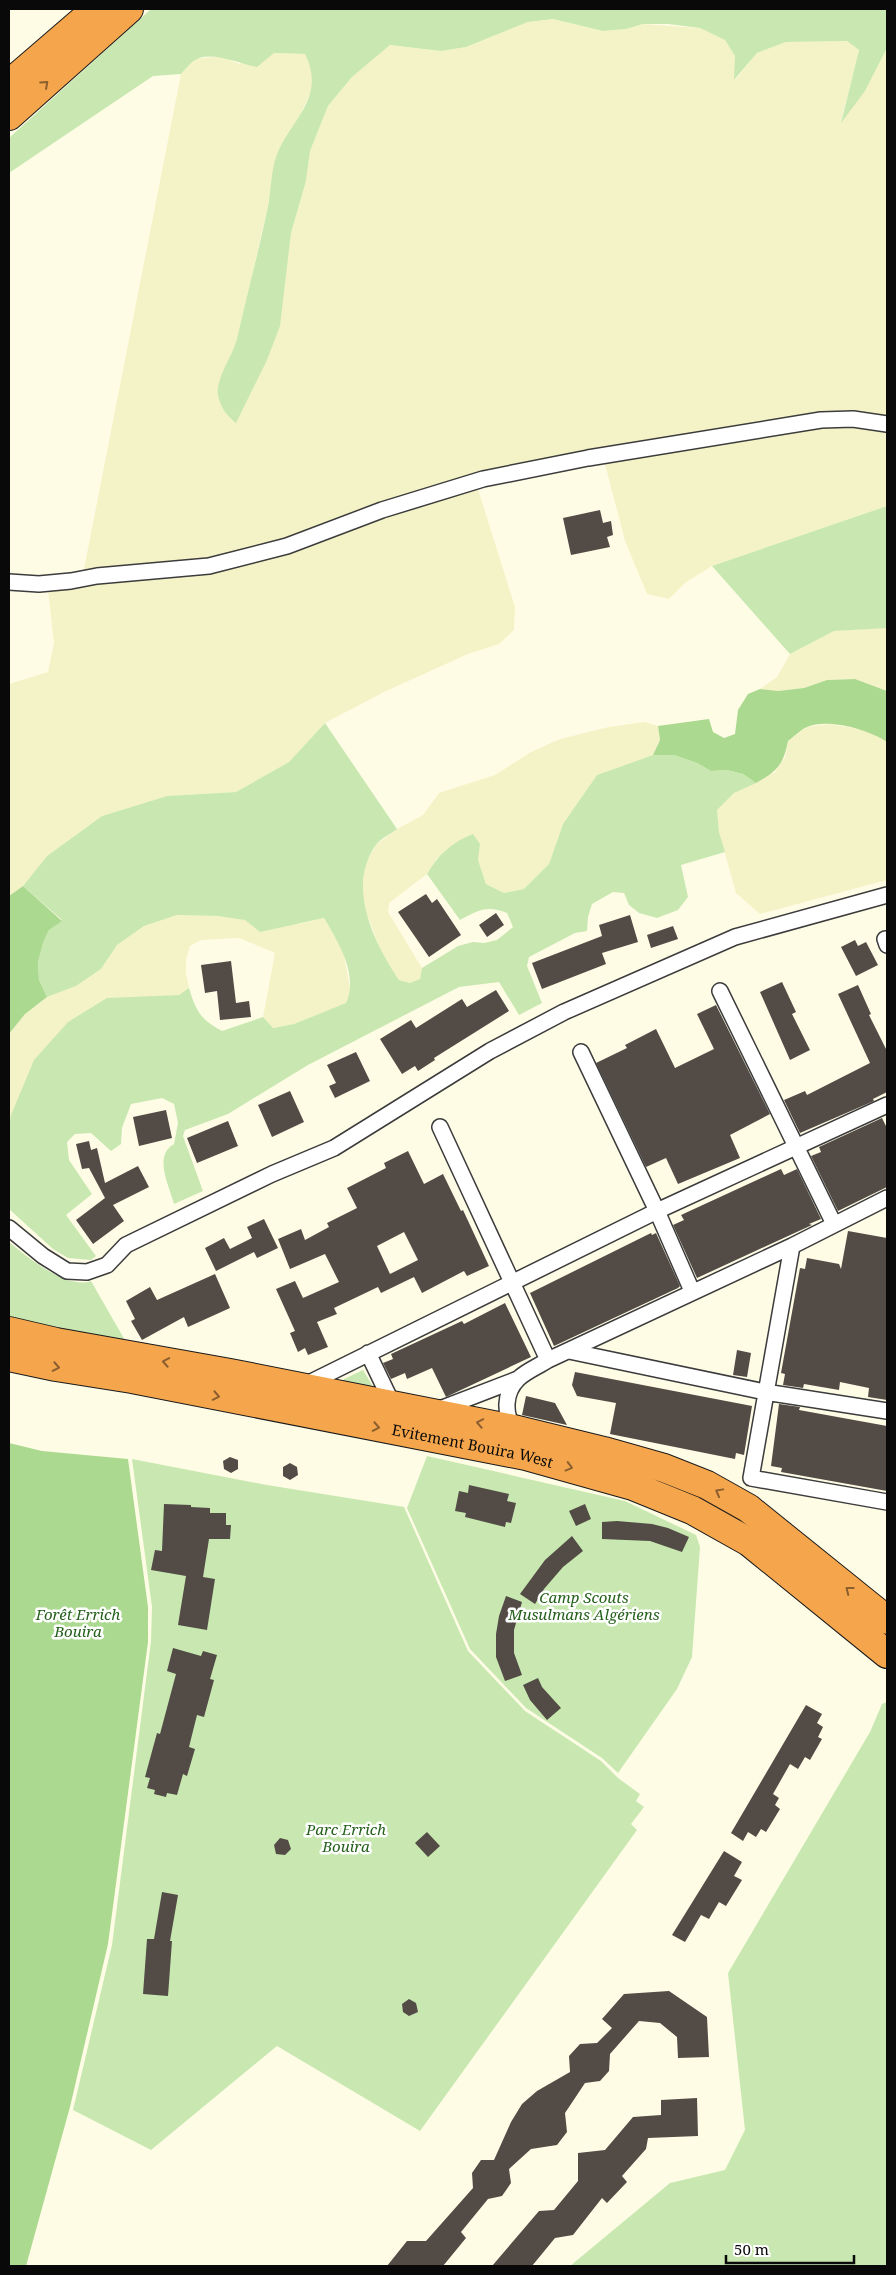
<svg xmlns="http://www.w3.org/2000/svg" width="896" height="2275" font-family="'Noto Serif',serif">
<rect width="100%" height="100%" fill="#fffce6"/>
<path fill="#f4f3c7" d="M553,19l50,12 23,-2 17,-5 57,4 25,12 10,16v24l22,-27 29,-11 61,-1 12,9 -18,71 24,-30 22,-43v458l-175,60 -27,17 -16,16 -22,-5 -22,-53 -21,-81 -127,26 38,121 -1,23 -15,14 -31,10 -84,38 -59,31 -36,39 -53,30 -69,4 -65,20 -55,40 -24,30 -14,10v-212l39,-12 6,-29 -6,-53 24,-2 30,-6 -19,-8 98,-500 14,-15 26,-3 18,8 35,-11 31,1 7,16v20l-15,31 -21,36 -8,48 -33,145 -15,30 66,-113 5,-34 15,-52 4,-30 18,-45 24,-29 38,-32 51,6 25,-4 62,-25z
M878,628h9v63l-32,-12 -28,1 -23,8 -26,3 -18,-2 17,-12 13,-23 44,-23z
M644,722l14,4 2,14 -7,15 -56,20 -34,49 -14,40 -25,25 -20,4 -18,-9 -8,-24 2,-16 -43,14 -10,16 -38,29 -1,9 34,56 -2,11 -10,4 -11,-3 -15,-21 -17,-44 -5,-24 3,-27 12,-20 20,-15 26,-14 16,-22 56,-18 36,-23 29,-13 49,-12z
M830,724l23,4 23,6 11,8v138l-127,34 -24,-21 -17,-61 -2,-22 17,-17 41,-21 10,-15 3,-16 19,-14z
M177,915l41,1 81,8 25,-6 19,33 8,42 -4,10 -53,21 -22,4 -9,-11 12,-64 -36,-15 -38,2 -11,6 -4,13v14l3,15 -180,139v-93l16,-20 22,-17 29,-11 25,-17 16,-24 27,-19z"/>
<path fill="#c9e8b1" d="M151,9h736v39l-22,43 -24,32 18,-73 -12,-9 -61,1 -29,11 -23,27 1,-24 -10,-16 -25,-12 -32,-4h-25l-17,5 -23,2 -50,-12 -25,3 -62,25 -25,4 -51,-6 -38,32 -24,29 -18,45 -4,30 -15,52 -11,93 -13,34 -31,63c-9,-7 -16,-16 -18,-28 -3,-15 15,-40 19,-56 10,-45 22,-89 31,-133 3,-16 3,-34 8,-49 14,-38 51,-58 29,-103l-31,-1 -17,14c-17,-3 -46,-17 -62,-7 -5,3 -10,10 -14,14l-28,2 -144,97v-35z
M887,506v122l-53,3 -44,23 -78,-88z
M325,723l72,106c-6,5 -16,9 -21,16 -30,41 -2,98 23,135l11,3 10,-4 2,-11 36,-22 15,-4 11,1 13,-3 16,-13 -6,-14c-20,-8 -28,-3 -47,7l-33,-46c11,-19 25,-32 46,-40l7,10 -2,16 8,24 18,9 20,-4 25,-25 14,-40 34,-49 56,-20h21l23,8 14,8 16,-1 16,4 13,9 -22,10 -17,17 2,22 6,20 -44,13 7,32 -10,13 -21,8 -18,-5 -10,-8 -5,-12 -11,-1 -21,12 -4,13 -1,14 -12,2 -46,24 -2,9 15,37 -23,12 -20,-33 -40,5 -151,78 -80,49 -43,16 -2,6 20,55 -29,13c-5,-19 -21,-48 0,-60l4,-21 -4,-19 -12,-6 -31,6 -9,24 -1,16 -10,7 -20,-18 -16,1 -8,8 2,18 23,34 -26,21 30,41 -5,4 -23,-2 -15,-9 -44,-40v-82l2,-12 23,-55 34,-38 39,-24 72,-3 10,-7c7,23 11,31 33,43l41,-14 10,11 21,-4 52,-21c13,-28 -8,-61 -22,-85l-64,14 -15,-12 -27,-4 -41,-1 -33,11 -27,19 -16,24 -25,17 -29,11 -8,-17 -1,-18 5,-19 6,-13 13,-10 -39,-34 24,-30 55,-40 65,-20 69,-4 53,-30z
M9,1242c18,15 58,48 82,39l35,61 -117,-23z
M363,1370l9,15 -1,2 -28,-5 1,-3z
M427,1456l198,45 71,34 4,12 -8,110 -15,32 -59,84 -16,-15 -76,-50 -56,-59 -63,-141z
M132,1459l135,26 137,22 64,144 57,60 76,50 17,17 22,16 -4,7 8,6 -13,17 6,6 -217,301 -143,-85 -126,104 -78,-40 39,-165 39,-304 1,-34z
M887,1702v564h-317l100,-83 55,-13 20,-40 -17,-157 142,-241 12,-28z"/>
<path fill="#acd990" d="M855,679l32,12v51c-18,-12 -58,-24 -80,-15 -7,3 -13,10 -19,14 -5,25 -11,30 -32,42l-13,-9 -16,-4 -16,1 -14,-8 -23,-8h-21l7,-15 -2,-14 51,-7 4,13 11,6 11,-4 3,-24 10,-16 12,-5 18,2 26,-3 23,-8z
M23,886l39,35 -13,9 -6,13 -5,19 1,18 8,17 -22,17 -16,20v-138z
M9,1443l33,8 86,8 20,148v35l-40,302 -38,163 -44,159h-17z"/>
<path fill="#524b46" fill-rule="evenodd" d="M600,510l3,13 8,-2 2,14 -6,2 3,10 -39,8 -8,-37z
M426,894l6,9 5,-4 24,36 -32,22 -31,-45z
M496,913l8,12 -17,12 -8,-12z
M630,915l8,27 -36,11 4,11 -64,25 -10,-26 70,-27 -3,-11z
M673,926l5,13 -27,9 -4,-13z
M855,940l3,6 8,-4 12,23 -22,11 -15,-29z
M231,961l5,42 13,-2 2,16 -31,3 -3,-29 -12,2 -4,-28z
M782,982l14,30 -4,2 18,36 -20,10 -30,-68z
M858,985l13,29 -2,1 18,36v41l-14,7 1,2 -74,32 -16,-33 21,-9 2,4 63,-32 -32,-69z
M496,990l13,21 -75,47 1,2 -17,11 -3,-5 -13,8 -22,-35 31,-19 5,8 46,-29 5,8z
M716,1005l54,109 -40,21 10,23 -62,26 -12,-26 -20,9 -50,-104 31,-15 -2,-3 31,-16 19,39 39,-19 -17,-35z
M356,1052l14,29 -35,17 -6,-12 7,-3 -9,-18z
M290,1091l14,31 -32,15 -14,-32z
M166,1110l6,28 -33,8 -6,-29z
M882,1118l5,10v59l-49,24 -27,-55 10,-4 -2,-5z
M228,1121l10,25 -41,17 -10,-25z
M89,1141l2,9 6,-2 8,35 33,-17 11,21 -36,18 11,16 -31,23 -17,-24 29,-22 -16,-30 -7,1 -6,-25z
M408,1151l16,33 19,-10 18,37 2,-1 26,56 -22,10 -3,-5 -42,22 -8,-16 -33,16 -3,-6 -44,21 3,6 -20,8 11,25 -20,8 -3,-7 -7,4 -8,-19 5,-2 -19,-42 19,-8 8,17 36,-16 -14,-28 -35,15 -12,-30 23,-10 4,11 24,-13 -2,-4 30,-15 -10,-20 39,-20 -2,-5zM404,1232l14,28 -28,14 -13,-28z
M781,1169l3,6 13,-6 24,50 -12,5 3,1 -115,53 -24,-53 11,-5 -3,-5z
M264,1219l14,29 -21,10 -3,-6 -38,19 -11,-23 19,-10 6,11 22,-11 -5,-11z
M848,1231l39,7v162l-19,-3 1,-9 -29,-6 -1,8 -35,-6 -1,4 -20,-3 2,-11 -4,-1 19,-105 5,1 2,-11 32,6 2,5z
M651,1233l1,2 4,-2 24,53 -2,2 -124,58 -24,-53z
M215,1274l15,34 -42,19 -4,-10 -42,23 -11,-19 4,-2 -9,-18 24,-14 7,13z
M505,1303l26,54 -85,40 -14,-29 -25,11 -2,-6 -14,6 -8,-16 10,-4 -2,-5 71,-33 2,3z
M737,1350l14,3 -4,24 -14,-2z
M575,1372l177,34 -8,49 -8,-2 -1,6 -125,-25 6,-31 -39,-7 -5,-11z
M526,1396l29,7 12,22 -45,-10z
M779,1404l21,3 -1,3 88,16v65l-106,-19 1,-4 -11,-2z
M230,1457l8,3v9l-7,4 -7,-4 -1,-8z
M290,1463l7,4 1,8 -8,5 -7,-4v-9z
M469,1485l40,9 -2,7 9,2 -5,20 -5,-1 -1,5 -40,-10 1,-4 -11,-2 4,-20 9,2z
M164,1504l27,1v2l19,1v5h16v12h5l-1,14h-21l-6,38 12,2 -8,51 -29,-5 8,-49 -35,-6 4,-20 7,1z
M585,1504l6,15 -15,7 -7,-15z
M617,1521l35,3 16,4 21,9 -7,15 -32,-11 -48,-2v-17z
M572,1536l11,15 -20,16 -19,22 -9,15 -15,-10 25,-34z
M506,1596l16,6 -8,28v23l8,22 -17,6 -9,-24v-23l3,-18z
M173,1648l28,8 2,-5 14,4 -7,24 4,1 -10,37 -7,-2 -8,32 6,2 -8,27 -4,-2 -6,21 -10,-2 -1,4 -12,-3 1,-4 -8,-2 3,-10 -5,-1 12,-44 3,1 16,-60 -9,-3z
M538,1678l4,9 19,21 -14,12 -17,-20 -7,-15z
M806,1705l16,9 -5,9 6,4 -5,10 4,2 -12,21 -5,-3 -7,12 -8,-5 -17,30 6,4 -4,7 5,4 -14,23 -5,-3 -5,8 -8,-5 -5,9 -12,-8z
M427,1832l13,14 -12,11 -13,-14z
M280,1838l8,2 3,9 -6,6 -9,-1 -2,-9z
M724,1851l18,11 -8,14 8,4 -16,26 -7,-4 -10,17 -8,-4 -16,27 -13,-7z
M162,1892l16,3 -8,46h2l-4,55 -25,-2 4,-55h7z
M669,1991l38,26 2,40 -31,1 -1,-21 -17,-14 -21,-2 -29,33 -1,17 -9,10 -15,2 -20,30 2,19 -10,13 -26,4 -22,20 2,14 -9,13 -14,3 -27,33 5,6 -23,28h-56l20,-25h19l47,-53 -1,-15 9,-13h13l17,-38 11,-18 15,-13 33,-19 -1,-16 11,-12 17,-1 15,-15 -10,-9 22,-25z
M409,1999l7,4 2,9 -9,4 -6,-4 -1,-8z
M697,2098l1,38 -50,2 -2,11 -24,27 5,6 -20,21 -5,-5 -29,37 -18,3 -23,28h-40l47,-55 15,-1 24,-29v-28l27,-3 28,-33 28,-2v-15z"/>
<g fill="none" stroke-linecap="round" stroke-linejoin="round">
<defs>
<path id="street" d="M9,582l30,2 32,-3 26,-5 112,-10 78,-20 95,-36 101,-31 105,-21 233,-38 32,-1 34,5
M885,939l2,6
M720,991l114,233
M581,1052l76,159 35,80
M440,1127l108,233 244,-114 95,-48
M9,1228l34,28 24,15 20,1 20,-7 19,-20 146,-71 62,-26 156,-97 74,-39 171,-75 152,-42
M792,1246l-41,232 136,24
M569,1351l196,41 122,19
M368,1353l25,52
M303,1386l354,-175 230,-106
M440,1409l78,-30
M514,1429c-10,-15 -10,-36 4,-50 8,-8 21,-13 30,-19"/>
<g id="highway">
<path d="M9,84l87,-75"/>
<path d="M9,116l120,-107"/>
<path d="M9,1331l47,11 174,31 284,56 90,22 60,17 43,17 41,23 139,112"/>
<path id="s1" d="M9,1357l47,10 76,12 394,77 107,30 59,24 57,32 138,112"/>
</g>
</defs>
<use href="#street" stroke="#3c3c3c" stroke-width="18"/>
<use href="#highway" stroke="#1a1a1a" stroke-width="30"/>
<use href="#street" stroke="#fff" stroke-width="15"/>
<use href="#highway" stroke="#f5a64d" stroke-width="28"/>
</g>
<defs><path id="oneway-chevron" d="M-2-3.5L2.5 0L-2 3.5" fill="none" stroke-width="1.6" stroke-linecap="round" stroke-linejoin="round" transform="scale(1.25)"/></defs>
<g stroke="#8b5f2e">
<use href="#oneway-chevron" transform="translate(45 84) rotate(-42)"/>
<use href="#oneway-chevron" transform="translate(166 1362) rotate(-170)"/>
<use href="#oneway-chevron" transform="translate(56 1367) rotate(11)"/>
<use href="#oneway-chevron" transform="translate(216 1396) rotate(11)"/>
<use href="#oneway-chevron" transform="translate(480 1423) rotate(-169)"/>
<use href="#oneway-chevron" transform="translate(376 1427) rotate(11)"/>
<use href="#oneway-chevron" transform="translate(569 1467) rotate(15)"/>
<use href="#oneway-chevron" transform="translate(719 1492) rotate(-151)"/>
<use href="#oneway-chevron" transform="translate(849 1590) rotate(-142)"/>
</g>
<g text-anchor="middle" stroke-width="5" stroke-linejoin="round" paint-order="stroke">
<g font-size="15" fill="#090909" stroke="#fff">
<text dy="5" stroke="none"><textPath href="#s1" startOffset="472">Evitement Bouira West</textPath></text>
</g>
<g font-size="15" font-style="italic" fill="#24601b" stroke="#fff">
<text x="584" y="1603">Camp Scouts<tspan x="584" dy="17">Musulmans Algériens</tspan></text>
<text x="78" y="1620">Forêt Errich<tspan x="78" dy="17">Bouira</tspan></text>
<text x="346" y="1835">Parc Errich<tspan x="346" dy="17">Bouira</tspan></text>
</g>
</g>
<rect width="896" height="2275" fill="none" stroke="#090909" stroke-width="20"/>
<path d="M726 2255v8h128v-8" fill="none" stroke="#090909" stroke-width="2.5"/>
<text x="734" y="2255" font-size="15" fill="#090909" stroke="#ffffff" stroke-width="4" paint-order="stroke">50 m</text>
</svg>
